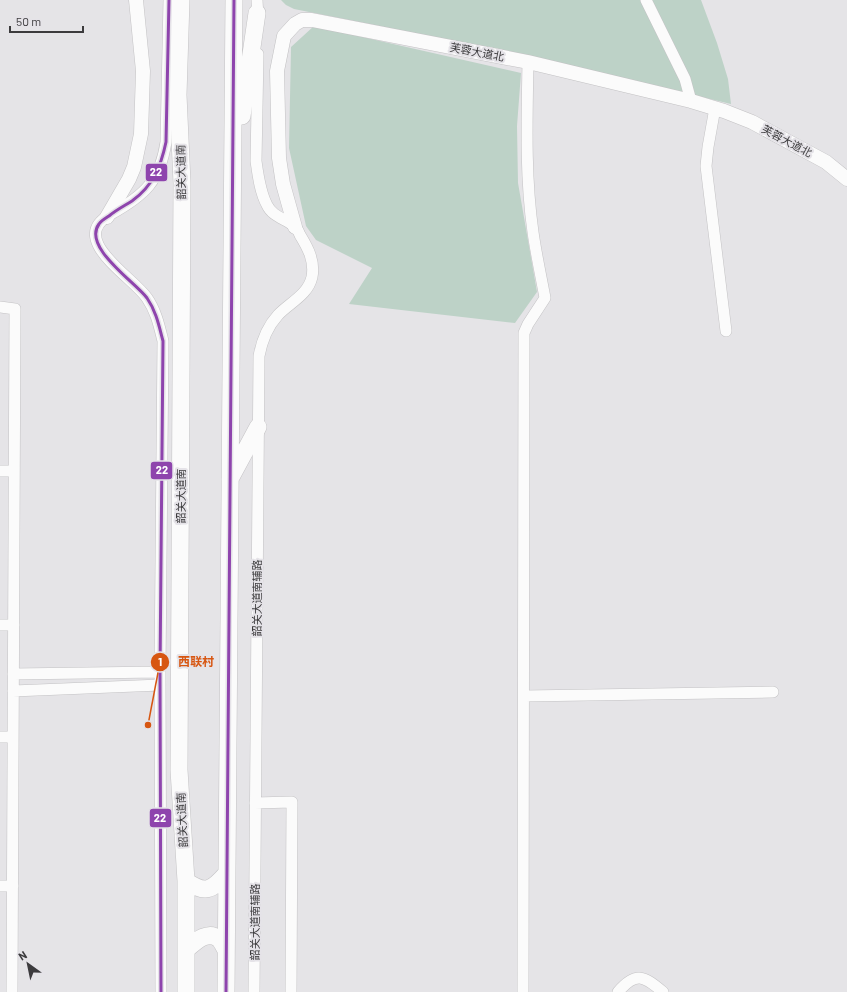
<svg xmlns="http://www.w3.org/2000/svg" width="847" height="992" font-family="Barlow,'Noto Sans SC',sans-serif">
<rect width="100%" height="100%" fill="#e5e4e7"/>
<path fill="#bdd2c7" d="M281,0h420l16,43 11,36 3,25 -201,-48 -236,-47 -8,-4z
M314,26l207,47 -4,53 1,57 19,109 -22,31 -166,-19 23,-36 -56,-28 -10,-14 -17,-78 2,-101z"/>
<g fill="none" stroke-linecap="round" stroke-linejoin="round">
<defs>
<path id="minor" d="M257,0l1,19
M646,0l39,79 6,22
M715,108l-7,39 -2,19 20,165
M0,307l15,2 -3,683
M0,471h14
M0,625h14
M13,674l147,-2
M13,691l147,-6
M525,696l248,-4
M0,737h13
M255,803l37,-1 -1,190
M0,886h13
M161,992l-1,-320 3,-331c-4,-16 -7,-30 -16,-43 -15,-22 -81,-59 -36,-84 34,-19 49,-33 55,-72l3,-142
M254,992l5,-636c3,-16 8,-29 19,-41 11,-12 30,-20 34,-38 3,-16 -4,-29 -12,-42 -1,-3 -3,-6 -5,-8 -7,-8 -22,-9 -28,-22 -7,-13 -9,-30 -11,-44l2,-107
M523,992l1,-659 4,-9 17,-26c-4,-22 -9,-44 -12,-66 -8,-56 -6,-113 -5,-170
M618,992c18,-21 26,-16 45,0"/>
<path id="major" d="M107,217l22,-38 5,-12 7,-33 2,-63 -7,-71
M295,227l-12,-43 -4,-26 -2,-87 7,-35 11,-12 7,-4h10l216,42 163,39 33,10 28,11 74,40 21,17"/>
<path id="highway" d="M181,0l-3,95 4,88 -3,587 7,111v111
M242,116l15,-103
M230,479l28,-52
M186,881c19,13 25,10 40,-7
M186,950c8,-7 21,-21 33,-11 3,3 5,8 7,11
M226,992l8,-992"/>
</defs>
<use href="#minor" stroke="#c3c2c4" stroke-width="12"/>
<use href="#major" stroke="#c3c2c4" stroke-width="15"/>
<use href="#highway" stroke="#c3c2c4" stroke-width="18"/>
<use href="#minor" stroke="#fbfbfb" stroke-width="11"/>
<use href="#major" stroke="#fbfbfb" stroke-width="14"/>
<use href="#highway" stroke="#fbfbfb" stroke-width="17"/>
<defs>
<path id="bus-1" d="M161,992l-1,-320 3,-331c-4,-15 -7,-30 -16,-43 -12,-16 -65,-51 -48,-74 2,-3 7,-6 10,-8 7,-6 15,-10 23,-15 21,-15 29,-35 34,-59l3,-142
M226,992l8,-992"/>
</defs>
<use href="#bus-1" stroke="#e5e3e8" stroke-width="6"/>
<use href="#bus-1" stroke="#8e44ad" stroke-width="3"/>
</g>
<g text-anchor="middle" stroke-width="4" stroke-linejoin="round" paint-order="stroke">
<g font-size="11" fill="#3c3b3d" stroke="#e5e3e8">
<text transform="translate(477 52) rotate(11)" y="4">芙蓉大道北</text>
<text transform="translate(787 141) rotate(28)" y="4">芙蓉大道北</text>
<text transform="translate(181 172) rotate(-91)" y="4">韶关大道南</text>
<text transform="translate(181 496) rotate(-90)" y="4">韶关大道南</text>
<text transform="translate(257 598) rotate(-90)" y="4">韶关大道南辅路</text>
<text transform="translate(182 820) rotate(-93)" y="4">韶关大道南</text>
<text transform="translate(255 922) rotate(-90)" y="4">韶关大道南辅路</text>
</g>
</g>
<path fill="none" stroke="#d75611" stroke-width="1.5" d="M148 725L160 662"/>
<g fill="#d75611" stroke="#e5e3e8" stroke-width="1.5">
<circle cx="148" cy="725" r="4"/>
<circle cx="160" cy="662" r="10"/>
</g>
<g font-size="12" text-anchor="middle" font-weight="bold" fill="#fff">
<text x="160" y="666">1</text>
</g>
<g font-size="12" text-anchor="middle" font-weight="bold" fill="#d75611" stroke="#e5e3e8" stroke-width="4" stroke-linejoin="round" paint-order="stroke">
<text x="196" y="666">西联村</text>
</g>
<g stroke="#e5e3e8" stroke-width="1.5">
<rect x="145" y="163" width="23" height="19" rx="4" fill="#8e44ad"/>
<rect x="150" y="461" width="23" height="19" rx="4" fill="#8e44ad"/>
<rect x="149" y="808" width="23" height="20" rx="4" fill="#8e44ad"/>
</g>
<g font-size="11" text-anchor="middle" font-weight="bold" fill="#fff">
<text x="156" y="176">22</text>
<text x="162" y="474">22</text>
<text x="160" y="822">22</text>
</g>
<g transform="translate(28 964) rotate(327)" stroke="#e5e3e8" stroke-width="3" paint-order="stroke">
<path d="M0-3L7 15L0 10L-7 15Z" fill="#3c3b3d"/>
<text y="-6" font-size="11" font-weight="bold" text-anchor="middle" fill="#3c3b3d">N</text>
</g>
<path d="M10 26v6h73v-6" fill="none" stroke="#3c3b3d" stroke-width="2"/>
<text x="16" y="26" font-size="12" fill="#3c3b3d" stroke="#e5e3e8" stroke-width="3" paint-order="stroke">50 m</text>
</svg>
